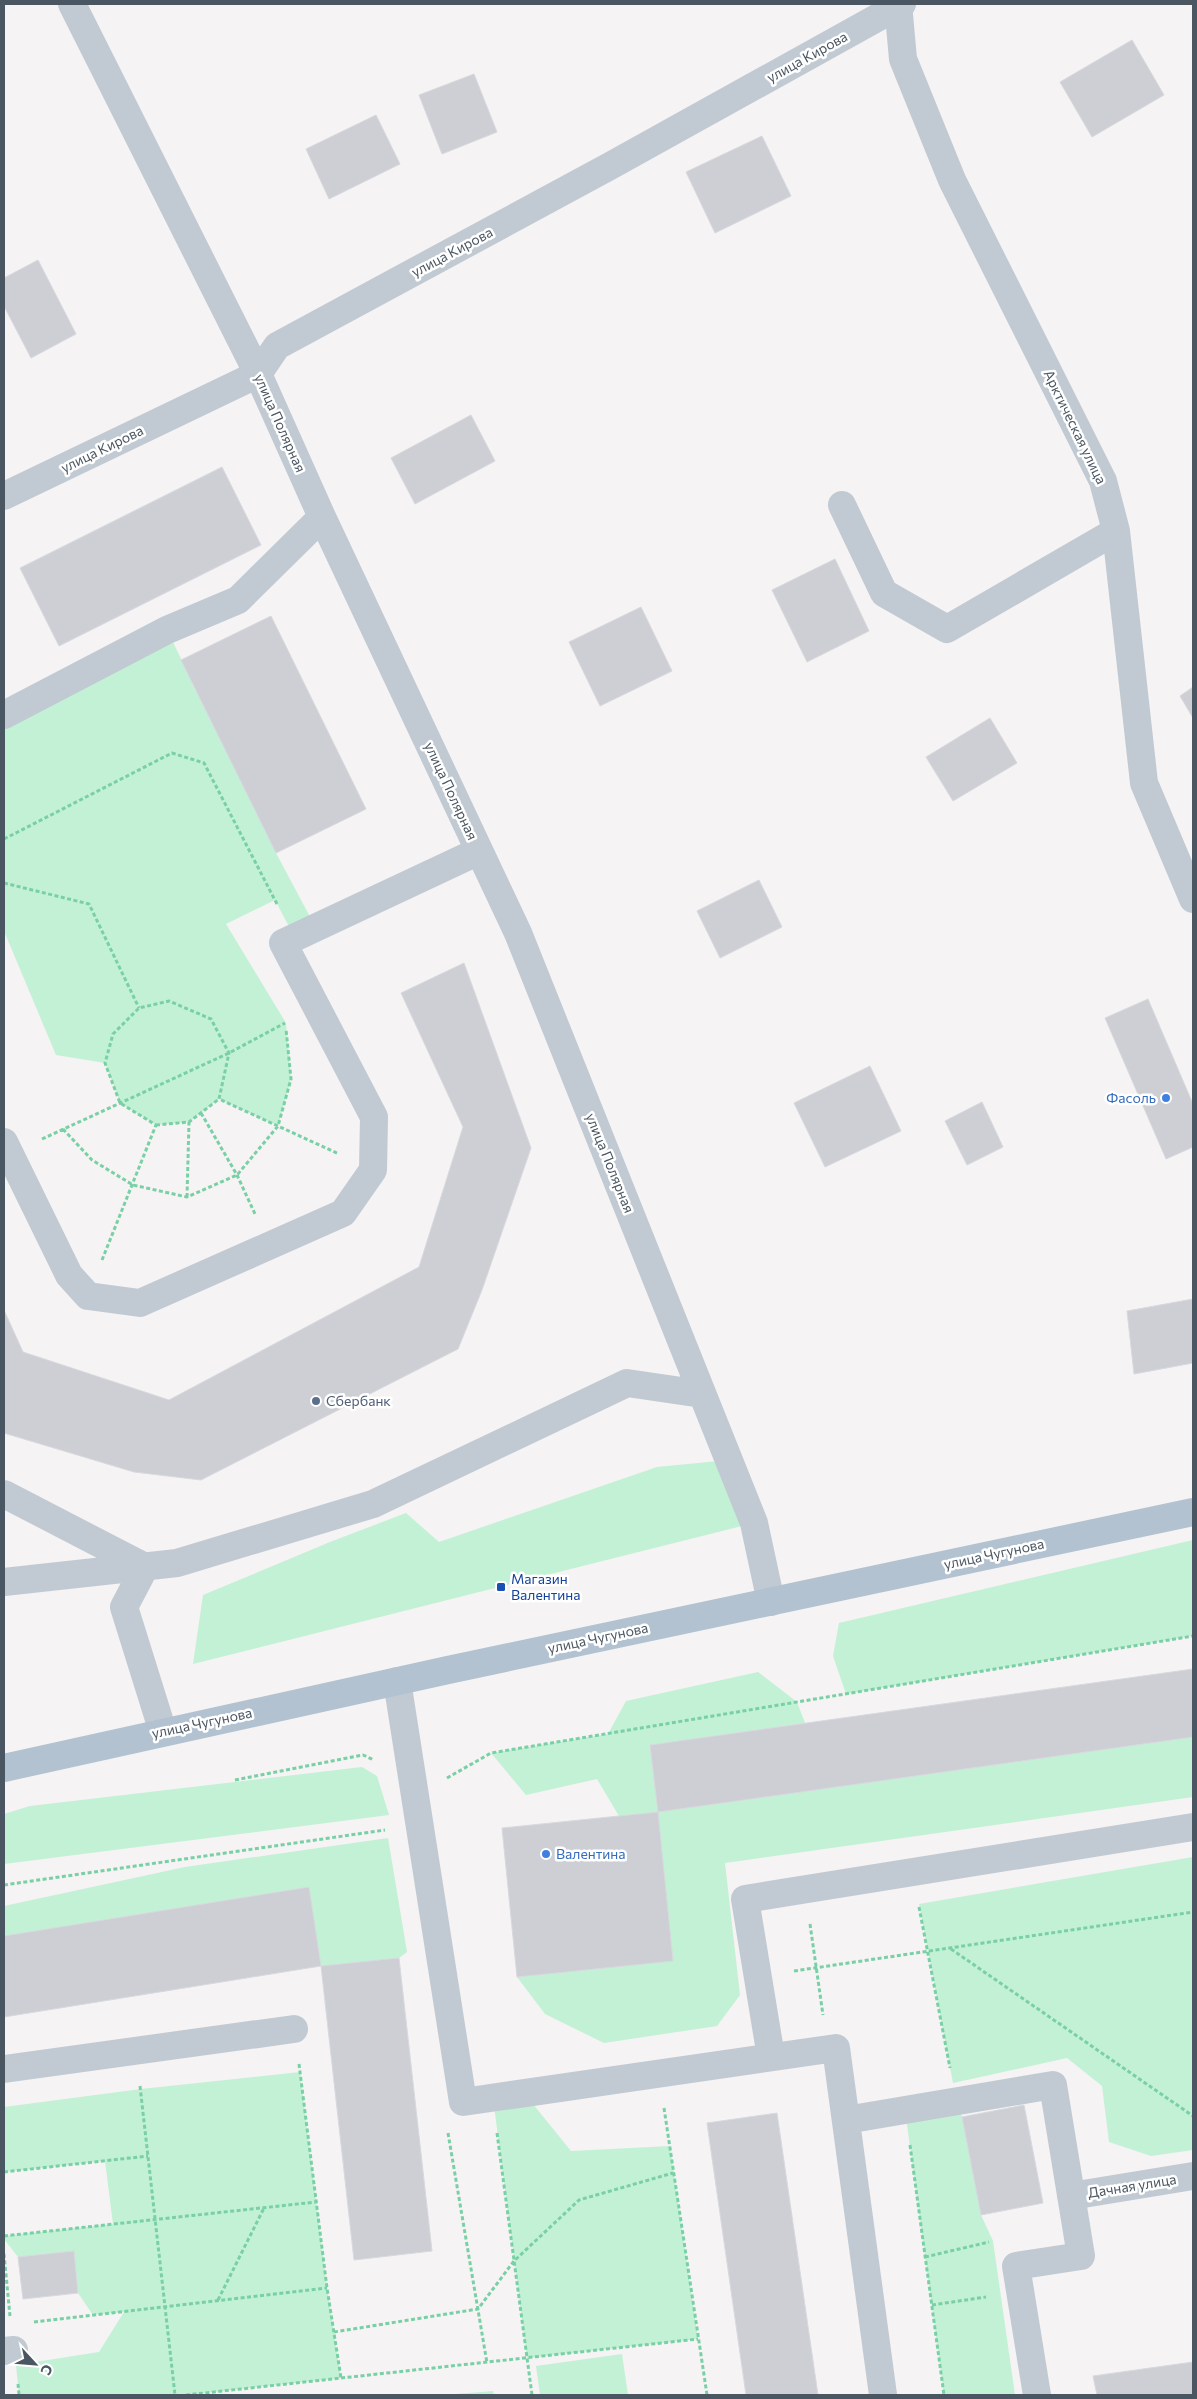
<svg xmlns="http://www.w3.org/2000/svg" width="1197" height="2399" font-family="Commissioner,sans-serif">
<rect width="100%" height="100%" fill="#f5f3f3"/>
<path fill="#c3f1d5" d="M167,630l109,223 40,75 -21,10 -20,-38 -49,24 60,99 5,56 -13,47 -59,-27 -30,23 -33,3 -36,-22 -15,-40 -49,-8 -52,-124v-216z
M729,1460l25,63 -561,141 10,-69 127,-53 76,-29 33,29 218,-75z
M1193,1540v96l-347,58 -13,-38 6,-33z
M758,1672l39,30 8,21 -154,22 7,67 535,-75v60l-468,66 15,132 -23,31 -113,17 -59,-29 -28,-37 156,-16 -16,-149 -38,4 -22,-37 -71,16 -35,-42 117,-19 18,-33z
M362,1767l15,9 12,39 -385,49v-50l26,-8z
M388,1838l19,114 -8,6 -78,8 -13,-79 -304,49v-30l181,-39z
M1193,1857v293l-42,6 -42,-14 -7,-56 -35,-28 -114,25 -34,-179z
M300,2072l27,216 14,90 -155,17h-167l-3,-30 83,-13 25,-40 -31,3 -15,-22 -4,-42 -56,6 -14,-18v-3l109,-12 -8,-63 -101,11v-65l137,-18z
M524,2093l47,58 99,-5 28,193 -171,19 -34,-260z
M956,2101l6,16 19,98 12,26 22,154h-71l-39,-285z
M622,2354l6,41h-88l-4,-29z
M493,2391l1,4h-50z"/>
<path fill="#cdcfd5" stroke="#d7d9de" d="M1132,40l32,55 -72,42 -32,-55z
M474,74l23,58 -55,22 -23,-59z
M376,115l24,49 -71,35 -23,-50z
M762,136l29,60 -76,37 -29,-61z
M38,260l38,74 -45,24 -27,-52v-28z
M471,415l24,46 -80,43 -24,-46z
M222,467l39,78 -202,101 -39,-78z
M835,559l34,72 -62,31 -35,-72z
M641,607l31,64 -72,35 -31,-64z
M271,616l95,193 -90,44 -95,-193z
M1193,687v31l-13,-22z
M990,718l27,45 -64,38 -27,-44z
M759,880l23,47 -62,31 -23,-47z
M464,963l67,185 -49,142 -24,59 -257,131 -67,-8 -130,-39v-123l19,42 146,48 250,-133 44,-140 -62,-134z
M1148,999l45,105v43l-27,12 -61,-141z
M870,1066l31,65 -76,36 -31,-64z
M982,1102l21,45 -36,18 -22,-44z
M1193,1299v64l-59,11 -7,-63z
M1193,1669v68l-535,75 -8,-67z
M658,1812l15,149 -156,16 -15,-149z
M309,1887l12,79 -317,51v-81z
M399,1958l33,293 -78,9 -33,-294z
M1024,2105l19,98 -62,12 -19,-98z
M777,2113l41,282h-72l-39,-272z
M74,2251l4,42 -55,6 -5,-42z
M1193,2362v33h-96l-4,-19z"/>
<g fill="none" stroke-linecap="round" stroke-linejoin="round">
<path stroke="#7ad0a6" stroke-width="3" stroke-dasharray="4 2.5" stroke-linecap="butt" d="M4,839l168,-86 32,10 74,143
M4,883l85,21 50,104
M201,1113l36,62 18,39
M156,1125l33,-3 30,-23
M63,1129l29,31 41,25 54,12 50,-22 41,-49 13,-47 -5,-50
M42,1139l187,-86 56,-30
M187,1197l2,-75
M102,1260l54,-135 -36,-22 -15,-40 8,-29 26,-26 30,-7 42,18 18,34 -10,46 120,55
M447,1778l44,-25 702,-117
M235,1780l128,-25 11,5
M4,1885l381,-55
M919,1907l31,161
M810,1924l13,91
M951,1949l242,167
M794,1971l399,-59
M299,2064l28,224 14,90
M140,2086l35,309
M664,2108l43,287
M448,2133l39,230
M497,2133l35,262
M910,2145l34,250
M4,2172l144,-16
M4,2236l312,-34
M4,2254l6,62
M925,2257l64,-15
M218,2300l46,-92
M932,2305l54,-8
M34,2322l293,-34
M334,2332l144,-23 36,-48 65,-61 94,-27
M18,2384l1,11
M186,2395l512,-56"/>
<path stroke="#c1cad2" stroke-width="28" d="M72,4l186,370 64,143 196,416 236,590 17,79
M898,4l5,55 49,121 151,301 13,50 28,252 49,116
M4,496l254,-122 19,-28 333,-180 292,-162
M842,505l42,88 63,36 169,-98
M4,715l163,-85 71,-30 84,-83
M4,1142l65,133 19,21 52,7 203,-90 30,-43 1,-53 -91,-174 196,-92
M4,1494l141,73
M145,1567l-21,40 39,125
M4,1582l173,-19 196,-59 254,-121 75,11
M397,1681l66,421 373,-54 47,347
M771,2057l-26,-158 448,-72
M4,2069l290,-40
M846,2120l207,-35 28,171 -65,10 21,129
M1071,2196l122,-20
M4,2351l10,-1"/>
<path stroke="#b3c2d1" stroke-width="28" d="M4,1768l444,-98 745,-158"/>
</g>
<g fill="#3f7fe0" stroke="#fff" stroke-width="2">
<circle cx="1166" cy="1098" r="5"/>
<circle cx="546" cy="1854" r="5"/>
</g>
<circle fill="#5c6f8a" stroke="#fff" stroke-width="2" cx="316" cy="1401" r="5"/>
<rect fill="#1a4fb4" stroke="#fff" stroke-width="2" x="496" y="1582" width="10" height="10" rx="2.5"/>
<g text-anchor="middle" stroke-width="5" stroke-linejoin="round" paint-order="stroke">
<g font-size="14" fill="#4a5661" stroke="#fff">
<text transform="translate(807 57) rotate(-29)" y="5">улица Кирова</text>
<text transform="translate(452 252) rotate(-28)" y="5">улица Кирова</text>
<text transform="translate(280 423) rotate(66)" y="5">улица Полярная</text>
<text transform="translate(1075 427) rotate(64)" y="5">Арктическая улица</text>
<text transform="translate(102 449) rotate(-26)" y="5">улица Кирова</text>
<text transform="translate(451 791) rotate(65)" y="5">улица Полярная</text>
<text transform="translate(610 1163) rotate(68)" y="5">улица Полярная</text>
<text transform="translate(994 1554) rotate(-12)" y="5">улица Чугунова</text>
<text transform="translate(598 1638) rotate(-12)" y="5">улица Чугунова</text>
<text transform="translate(202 1723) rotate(-12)" y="5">улица Чугунова</text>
<text transform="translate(1132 2186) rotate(-9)" y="5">Дачная улица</text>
</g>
<g font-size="14" fill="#366cbe" stroke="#fff" text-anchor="end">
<text x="1156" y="1103">Фасоль</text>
<text x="556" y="1859" text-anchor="start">Валентина</text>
</g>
<g font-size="14" fill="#4e5e75" stroke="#fff" text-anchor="start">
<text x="326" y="1406">Сбербанк</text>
</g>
<g font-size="14" fill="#164399" stroke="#fff" text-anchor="start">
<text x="511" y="1584">Магазин<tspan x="511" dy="16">Валентина</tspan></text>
</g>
</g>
<rect width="1197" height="2399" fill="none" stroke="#4a5661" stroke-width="10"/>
<g transform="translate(35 2364) rotate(116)" stroke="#ffffff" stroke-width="4" paint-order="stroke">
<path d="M0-4L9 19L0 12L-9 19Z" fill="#4a5661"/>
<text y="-8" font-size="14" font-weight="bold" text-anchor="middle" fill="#4a5661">С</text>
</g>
</svg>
